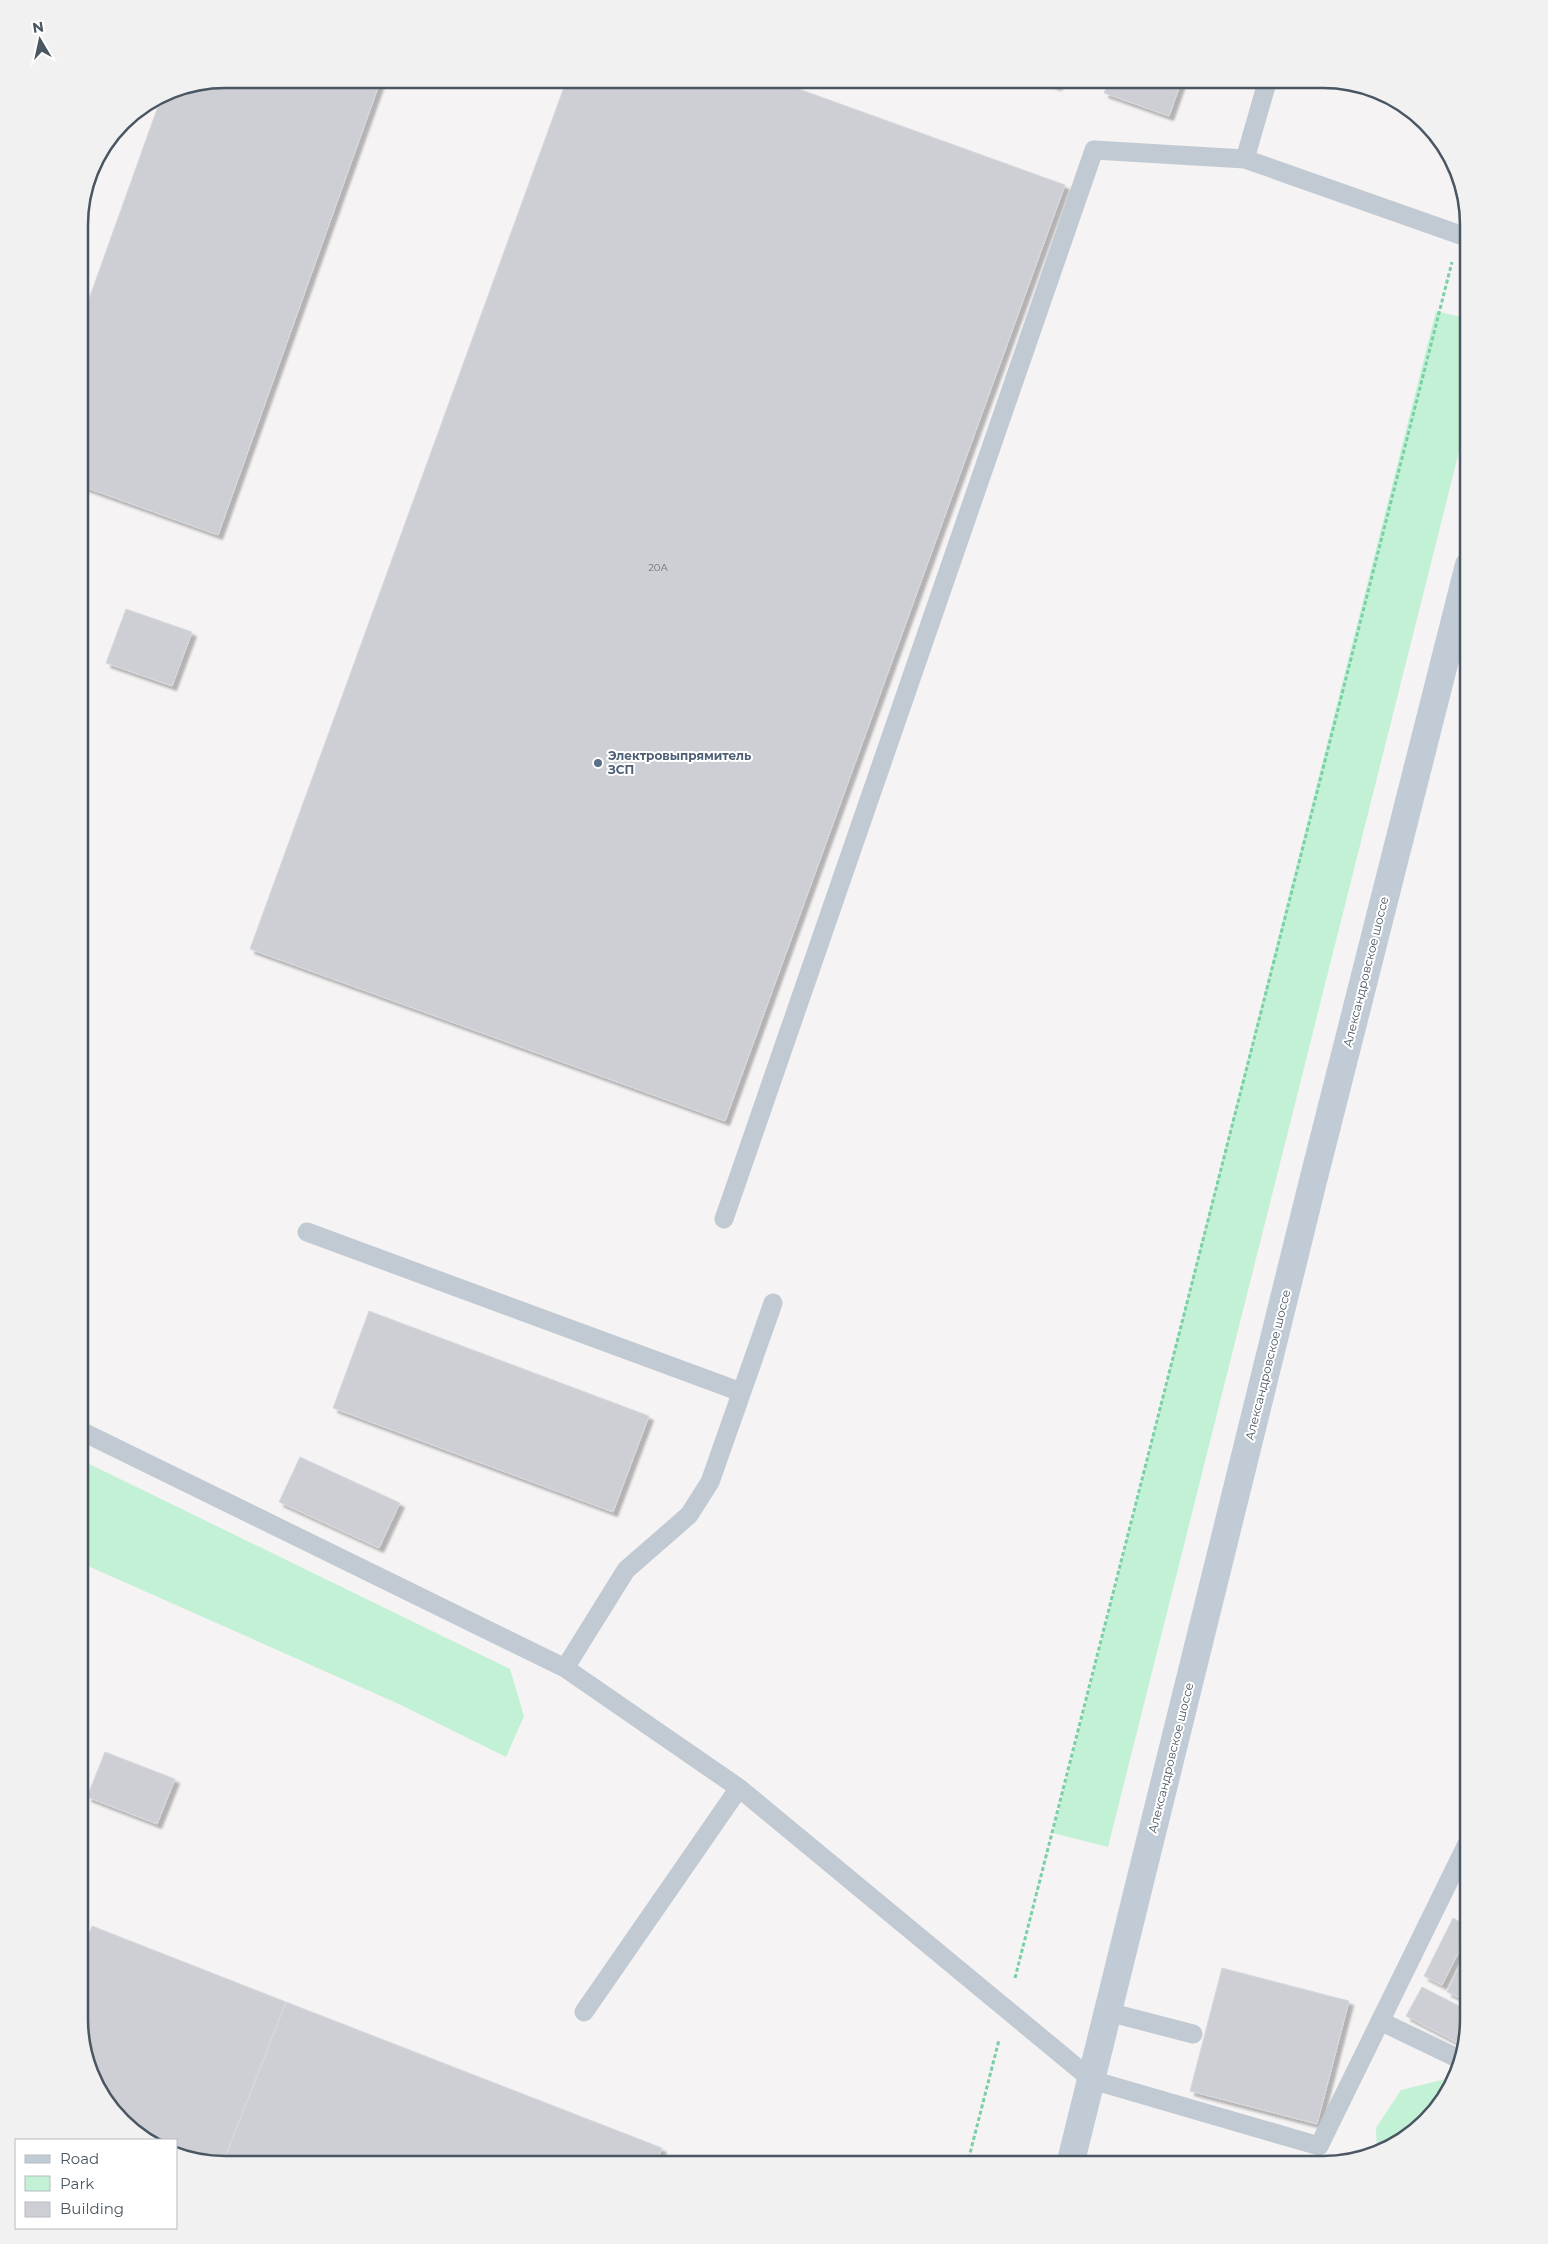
<svg xmlns="http://www.w3.org/2000/svg" width="1548" height="2244" font-family="Montserrat,sans-serif">
<defs>
<filter id="shadow"><feDropShadow dx="4.5" dy="4.5" stdDeviation="1" flood-color="#0004"/></filter>
</defs>
<rect width="100%" height="100%" fill="#f5f3f3"/>
<path fill="#c3f1d5" d="M1436,311l33,8v93l-361,1435 -55,-14z
M79,1459l431,210 14,47 -18,41 -105,-52 -322,-143z
M1450,2078l3,1 -3,13 -54,54 -19,5 -1,-23 25,-38z"/>
<path fill="#cdcfd5" stroke="#d7d9de" filter="url(#shadow)" d="M225,79h156l-163,456 -139,-50v-158l83,-232 7,-5z
M567,79h204l294,106 -340,936 -475,-172z
M1038,79h21l-2,7z
M1110,79h62l9,3 -12,34 -65,-23z
M126,609l66,23 -20,54 -66,-23z
M369,1311l280,105 -36,96 -280,-104z
M300,1457l100,46 -21,45 -100,-46z
M105,1752l70,27 -18,45 -70,-27z
M1453,1918l16,9v5l-27,53 -18,-9z
M92,1926l194,76 -64,163 -46,-12v-13h-30l-48,-48 -19,-73v-59z
M1469,1944v58l-22,-10z
M1222,1968l127,33 -32,123 -127,-33z
M1422,1987l47,24 -7,34 -56,-29z
M286,2002l376,146 -7,17h-433z"/>
<g fill="none" stroke-linecap="round" stroke-linejoin="round">
<path stroke="#7ad0a6" stroke-width="3" stroke-dasharray="4 2.5" stroke-linecap="butt" d="M1015,1978l437,-1716
M967,2165l32,-125"/>
<path stroke="#c1cad2" stroke-width="19" d="M1268,79l-23,80 224,79
M724,1219l370,-1069 151,9
M307,1232l434,160
M79,1430l486,238 174,120 353,292 227,66 150,-306
M565,1668l61,-98 63,-55 21,-33 63,-179
M584,2012l155,-224
M1108,2012l85,22
M1380,2021l79,38"/>
<path stroke="#c1cbd6" stroke-width="28" d="M1070,2165l242,-980 157,-620"/>
</g>
<circle fill="#5c6f8a" stroke="#fff" stroke-width="2" cx="598" cy="763" r="5"/>
<g text-anchor="middle" stroke-width="4" stroke-linejoin="round" paint-order="stroke">
<g font-size="10" fill="#6b747e">
<text x="658" y="571">20А</text>
</g>
<g font-size="12" font-weight="bold" fill="#4e5e75" stroke="#fff" text-anchor="start">
<text x="608" y="760">Электровыпрямитель<tspan x="608" dy="14">ЗСП</tspan></text>
</g>
<g font-size="12" fill="#4a5661" stroke="#fff">
<text transform="translate(1366 972) rotate(-76)" y="4">Александровское шоссе</text>
<text transform="translate(1268 1365) rotate(-76)" y="4">Александровское шоссе</text>
<text transform="translate(1171 1758) rotate(-76)" y="4">Александровское шоссе</text>
</g>
</g>
<path d="M0 0H1548V2244H0ZM225 88H1323A137 137 0 0 1 1460 225V2019A137 137 0 0 1 1323 2156H225A137 137 0 0 1 88 2019V225A137 137 0 0 1 225 88Z" fill="#f1f1f2" fill-rule="evenodd"/>
<path fill="none" stroke="#4a5661" stroke-width="2.5" d="M225 88H1323A137 137 0 0 1 1460 225V2019A137 137 0 0 1 1323 2156H225A137 137 0 0 1 88 2019V225A137 137 0 0 1 225 88Z"/>
<rect x="15" y="2139" width="162" height="90" fill="#ffffff" stroke="#b7bbc0"/>
<rect x="25" y="2155" width="25" height="8" fill="#c1cbd6" stroke="#b7bbc0"/>
<text x="60" y="2164" font-size="15" fill="#4a5661">Road</text>
<rect x="25" y="2176" width="25" height="15" fill="#c3f1d5" stroke="#b7bbc0"/>
<text x="60" y="2189" font-size="15" fill="#4a5661">Park</text>
<rect x="25" y="2202" width="25" height="15" fill="#cdcfd5" stroke="#b7bbc0"/>
<text x="60" y="2214" font-size="15" fill="#4a5661">Building</text>
<g transform="translate(40 40) rotate(351)" stroke="#ffffff" stroke-width="4" paint-order="stroke">
<path d="M0-4L9 19L0 12L-9 19Z" fill="#4a5661"/>
<text y="-8" font-size="14" font-weight="bold" text-anchor="middle" fill="#4a5661">N</text>
</g>
</svg>
